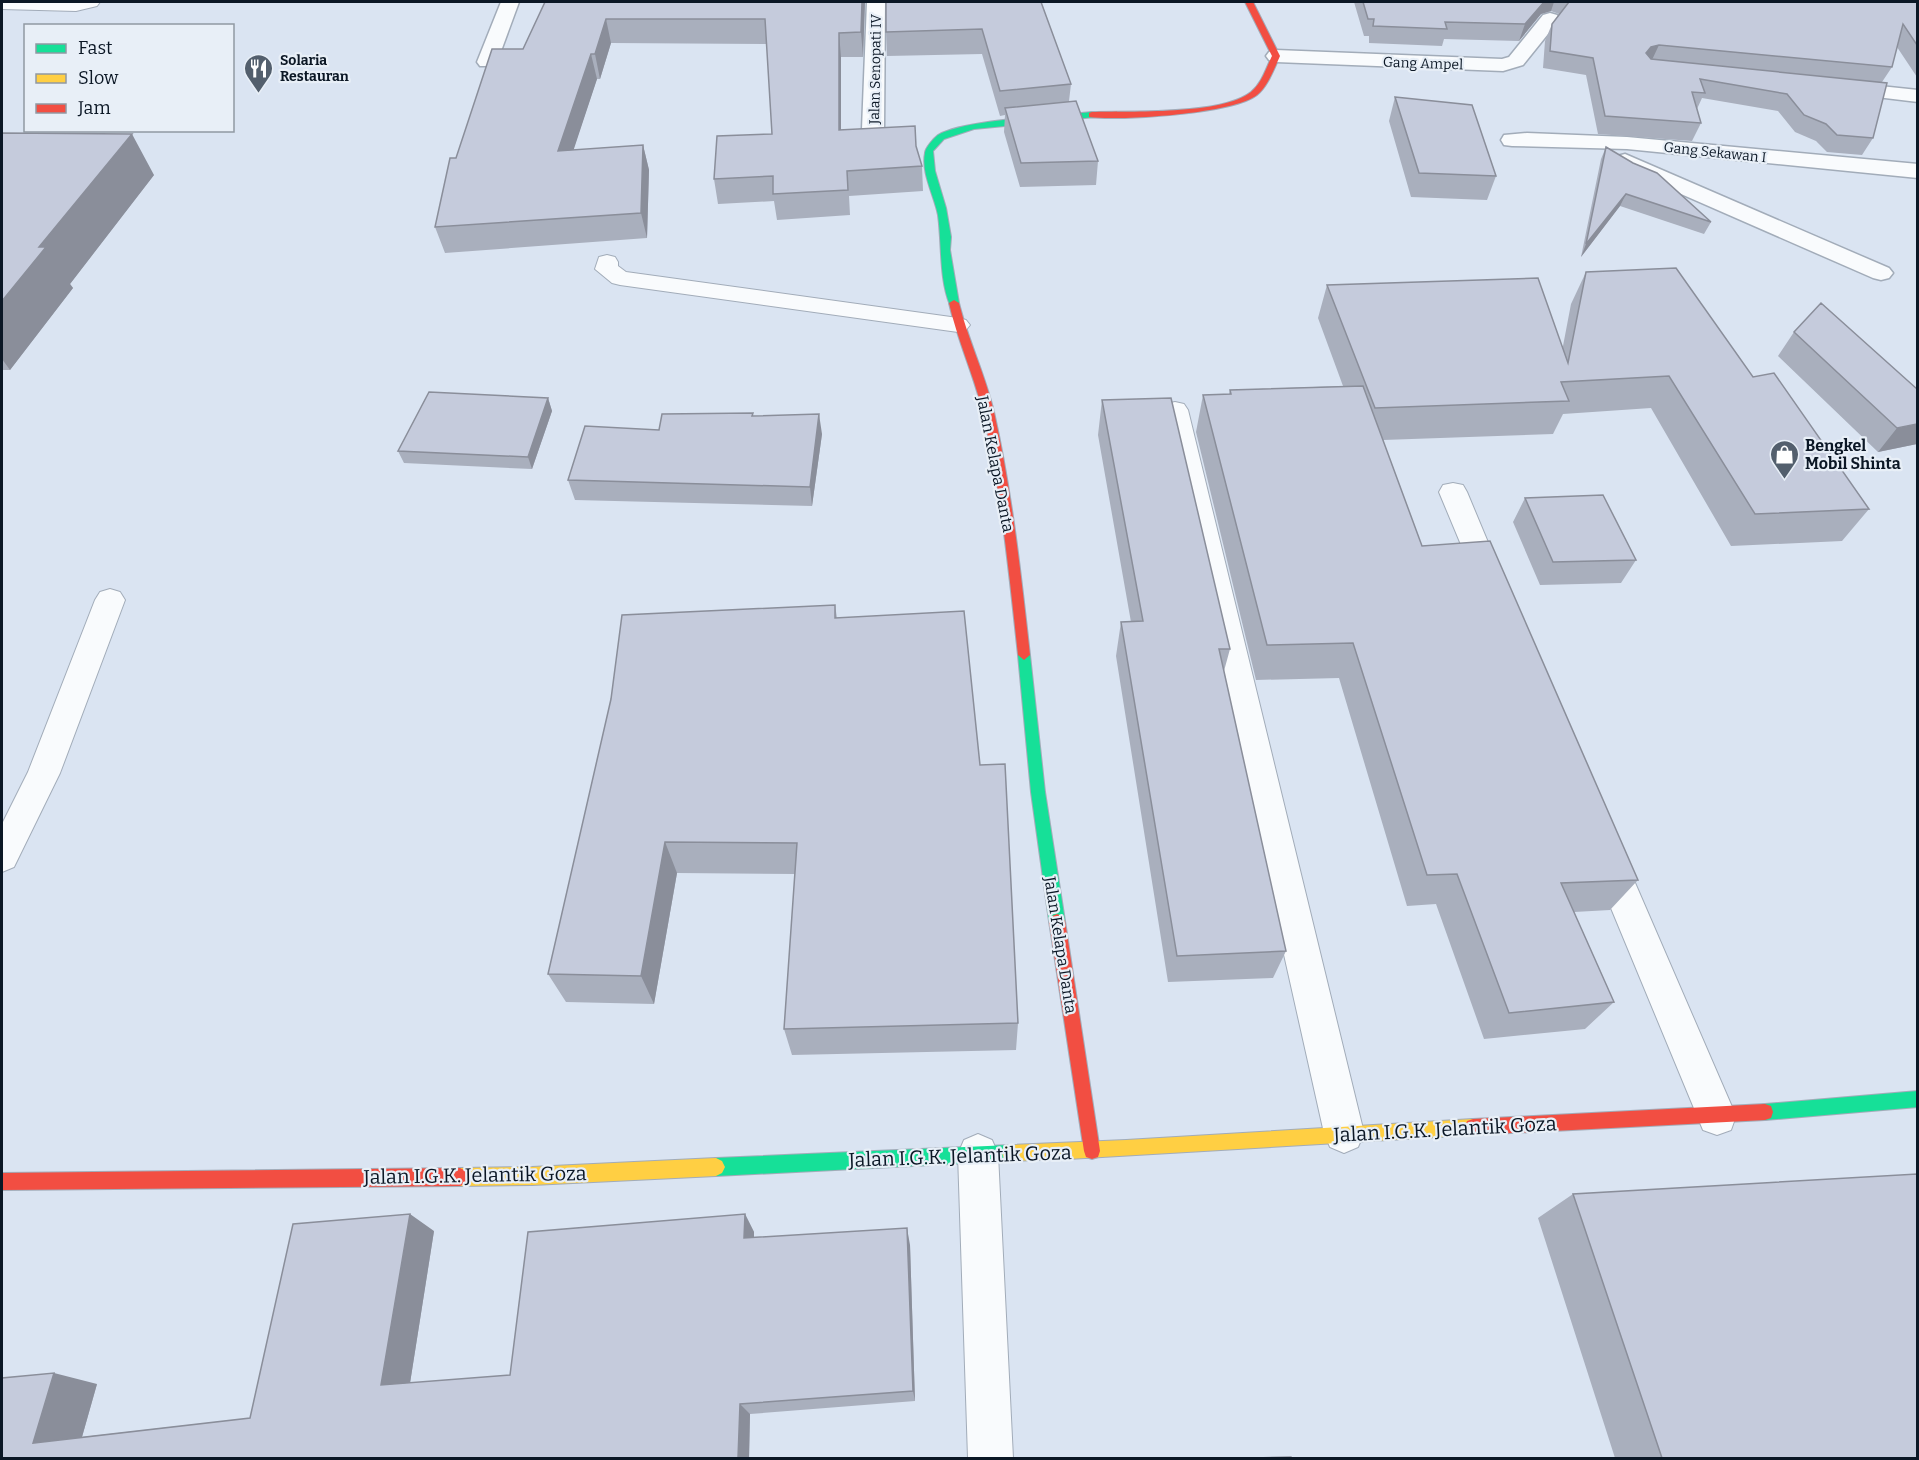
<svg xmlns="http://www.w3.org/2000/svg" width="1919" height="1460" font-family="Bitter,serif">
<rect width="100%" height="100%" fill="#dae4f2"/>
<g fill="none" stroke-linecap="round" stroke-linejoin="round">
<defs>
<path id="lane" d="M2,2h98l-3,4 -21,5 -74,-2z
M607,255l8,2 3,5v4l8,6 332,46 8,2 4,5 -4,5 -8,2 -338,-47 -8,-2 -17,-14 4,-12z
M1175,402l9,2 4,6 176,723 -6,14 -14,6 -14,-6 -6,-14 -162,-723 4,-6z
M1453,483l10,2 4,7 38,91 -4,8 -10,3 -10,-3 -4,-8 -38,-91 4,-7z
M110,589l10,3 5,8 -65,173 -46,94 -12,5v-48l26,-52 67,-172 5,-8z
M1606,840l12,5 5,10 113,261 -5,14 -14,5 -14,-5 -114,-275 5,-10z
M978,1134l14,6 6,14 15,304h-45l-10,-304 6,-14z"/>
<path id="street" d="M501,2h18l-22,60 -3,4h-14l-3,-4z
M867,2h18l-1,127 2,8 -3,5 -8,1 -8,-1 -5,-13z
M1550,13l7,2 3,4 -37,46 -20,6 -227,-9 -7,-2 -3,-4 3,-4 7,-2 226,9 7,-2 34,-42z
M1842,82l76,8v12l-83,-10 -3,-4 3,-4z
M1527,133l100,4 291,27v14l-291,-29 -115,-3 -8,-1 -3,-5 3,-5z
M1625,154l264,114 4,5 -4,5 -8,2 -8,-2 -256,-112 -3,-5 3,-5z"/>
<path id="fast" d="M1092,112l3,1v4l-121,12 -30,10 -11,12 2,20 11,37 5,29 -1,13 9,53 -5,3 -4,-1c-11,-26 -8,-62 -12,-90 -4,-20 -17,-42 -13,-62 0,-5 9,-15 13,-18 27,-16 119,-19 154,-23z
M1024,650l6,5 15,137 20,129 -3,5 -5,2 -5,-2 -3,-5 -18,-129 -13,-137z
M1918,1091v16l-153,13 -6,-2 -2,-6 2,-6 6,-2z
M1010,1145l6,2 2,6 -2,6 -6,2 -294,15 -6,-3 -3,-6 3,-6 6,-3z"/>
<path id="slow" d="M1473,1119l6,2 2,6 -2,6 -6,2 -405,24 -58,2 -6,-2 -2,-6 2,-6 6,-2 116,-5z
M716,1158l6,3 3,6 -3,6 -6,3 -184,9 -72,1 -6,-3 -3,-6 3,-6 6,-3 72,-1z"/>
<path id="jam" d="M1245,2h8l27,54c-6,13 -12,30 -23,39 -24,19 -138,26 -168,22v-4l3,-1c38,-1 130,3 159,-20 11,-9 15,-24 21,-36z
M954,300l5,3c9,37 26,71 35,109 18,80 27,162 36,243l-6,5 -6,-5c-9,-82 -17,-166 -36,-246 -9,-36 -25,-70 -33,-106z
M1057,914l5,2 3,5 35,230 -2,6 -6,2 -6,-2 -2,-6 -35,-230 3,-5z
M1765,1104l6,2 2,6 -2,6 -6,2 -292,15 -6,-2 -2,-6 2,-6 6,-2z
M460,1168l6,3 3,6 -3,6 -6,3 -458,4v-17z"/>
</defs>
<use href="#lane" stroke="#a2acb9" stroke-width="2"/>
<use href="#street" stroke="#a2acb9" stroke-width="3"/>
<use href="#fast" stroke="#a2acb9" stroke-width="2"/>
<use href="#slow" stroke="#a2acb9" stroke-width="2"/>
<use href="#jam" stroke="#a2acb9" stroke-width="2"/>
<use href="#lane" fill="#f9fbfd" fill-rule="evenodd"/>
<use href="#street" fill="#f9fbfd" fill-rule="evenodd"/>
<use href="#fast" fill="#16e098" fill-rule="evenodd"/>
<use href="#slow" fill="#ffcf43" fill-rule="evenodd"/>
<use href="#jam" fill="#f24e42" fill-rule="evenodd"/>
</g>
<path fill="#a9afbd" d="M545,2h320l-2,55h-22v73l75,16 6,20 1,25 -74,5 1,19 -73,5 -3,-19 -56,3 -4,-25 58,-45 -5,-90 -156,-1 -11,36h-3l-24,71 70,-5 6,25 -2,68 -202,15 -10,-26 21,-69 67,-109z
M1041,2l30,82 -2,17 29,60 -2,24 -76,2 -16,-55 1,-17 -5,1 -18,-62 -95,2 -1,-24z
M1354,2h563v75l-20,-30 -5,20 -10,15 -9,56 -11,17 -35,-3 -11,-11 -21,-9 -17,-21 -76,-13 -5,11 4,14 -9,18 -94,-7 -12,-59 -43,-7 2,-27 7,-17 7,-10 -8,-3 -10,3 -22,27 -75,-2 -2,7 -73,-3v-7h-5z
M1395,97l101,79 -9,24 -76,-3 -22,-76z
M2,133l152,42 -84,109 3,4 -63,82h-8z
M1606,147l105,75 -7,12 -84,-28 -39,51 20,-98z
M1586,272l167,105 116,132 -27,32 -111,5 -80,-138 -88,6 -10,20 -170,6 39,106 216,334 -28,30 -36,2 40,90 -29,27 -101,10 -48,-135 -29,2 -68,-228 -83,2 -60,-248 7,-37 26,-1 1,-4 113,-4 -25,-68 9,-33 236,61 8,-42z
M1794,332l123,112 -39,8 -100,-96z
M548,398l4,13 -20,58 -128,-6 -6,-12z
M1102,400l128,249 -6,22 62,280 -13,27 -105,4 -52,-326 5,-34h10l-33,-187z
M753,416l69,18 -10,72 -237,-6 -7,-20 91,-50z
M1525,498l111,62 -15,23 -81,2 -27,-63z
M835,605l2,13 143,147 38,258 -2,27 -224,5 -8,-26 11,-155 -118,-1 -23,131 -88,-2 -18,-28z
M1573,1194l344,264h-302l-77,-240z
M745,1214l9,18v6l156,7 5,156 -165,13 -1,44h-747l95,-74 -15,53 168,-19 184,-187 -24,152 100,-8z"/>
<path fill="#8a8e9a" d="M862,2h3l-2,55 -2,-25z
M1544,2h10l-3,9 -10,3 -22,27 6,-17z
M606,19l5,24 -11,36 -5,-25z
M839,33l2,24v99l-2,-26z
M1659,45l-8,17 -5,-9 5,-6z
M591,54l6,25 -32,97 -7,-25z
M132,134l22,41 -84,109 3,4 -63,82 -8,-11v-58l37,-54z
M643,145l6,25 -2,68 -6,-25z
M1626,194l-6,12 -39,51 5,-13z
M548,398l4,13 -20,58 -4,-12z
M819,414l3,20 -10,72 -2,-19z
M1917,424v20l-39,8 19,-24z
M665,842l12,31 -23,131 -13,-28z
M410,1214l24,17 -26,165 -27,-11z
M745,1214l9,18v23l-10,-17z
M907,1228l3,17 5,156 -2,-10z
M54,1373l43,11 -19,67 -45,-8z
M740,1404l10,10 -1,44h-11z"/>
<path fill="#c5cbdc" stroke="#8a8e9a" stroke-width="1.5" d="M545,2h317l-1,30 -22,1v97l76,-4 1,20 6,20 -75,5 1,19 -75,4v-18l-59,3 3,-43 55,-2 -7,-115h-159l-11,35h-4l-33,97 85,-6 -2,68 -206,14 15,-69h6l36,-109h31z
M886,2h155l30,82 -71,7 -18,-62 -96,3z
M1363,2h181l-19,22 -80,-2 2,7 -74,-3 1,-7h-6z
M1568,2h349v43l-14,-21 -11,43 -233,-22 -8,2 -5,6 5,6 236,24 -14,55 -36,-3 -11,-11 -22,-9 -17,-21 -87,-15 5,14 -13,-1 9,31 -96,-7 -12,-58 -43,-7 2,-27 17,-22z
M1395,97l77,8 24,71 -77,-3z
M1076,101l22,60 -77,2 -16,-55z
M2,133l130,1 -93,113h7l-44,54z
M1606,147l27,16 24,10 54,49 -85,-28 -40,50z
M1676,268l77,109 21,-4 95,136 -114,5 -86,-138 -108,6 8,19 -194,7 -48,-123 211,-7 30,85 18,-91z
M1821,303l96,86v35l-20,4 -103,-96z
M1363,386l59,160 68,-5 148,339 -77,3 53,119 -105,11 -52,-139 -30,1 -74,-232 -86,2 -64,-250 28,-1 -1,-4z
M429,392l119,6 -20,59 -130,-6z
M1171,398l59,251h-11l67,302 -109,5 -56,-334 22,-1 -41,-221z
M753,413l-1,3 67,-2 -9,73 -242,-7 17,-54 74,4 3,-16z
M1603,495l33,65 -83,2 -28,-64z
M835,605v13l129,-7 16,154 25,-1 13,259 -234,6 13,-186 -132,-1 -24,134 -93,-2 63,-275 11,-84z
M1917,1174v284h-255l-89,-264z
M410,1214l-29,171 129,-10 18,-143 217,-18 -1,24 163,-10 6,163 -173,13 -2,54h-736v-80l52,-5 -21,70 217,-25 43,-194z
M1291,1457l1,1h-37z"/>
<defs>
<symbol id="restaurant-pin" viewBox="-11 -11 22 30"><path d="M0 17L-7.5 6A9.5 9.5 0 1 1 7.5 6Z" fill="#535f6d" stroke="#e8eff7"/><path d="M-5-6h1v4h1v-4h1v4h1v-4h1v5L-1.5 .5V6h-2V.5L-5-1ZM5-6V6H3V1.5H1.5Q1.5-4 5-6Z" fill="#fff"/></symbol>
<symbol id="shop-pin" viewBox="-11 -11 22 30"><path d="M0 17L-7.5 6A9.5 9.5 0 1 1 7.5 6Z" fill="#535f6d" stroke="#e8eff7"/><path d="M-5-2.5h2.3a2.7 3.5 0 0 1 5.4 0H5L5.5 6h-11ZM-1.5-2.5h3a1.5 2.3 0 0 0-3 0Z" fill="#fff"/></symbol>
</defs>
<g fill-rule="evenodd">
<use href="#restaurant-pin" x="242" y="52" width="33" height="45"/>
<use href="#shop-pin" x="1768" y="438" width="33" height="45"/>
</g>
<g text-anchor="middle" stroke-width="4.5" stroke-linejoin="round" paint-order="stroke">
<g font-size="14" font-weight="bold" fill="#0b1725" stroke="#e8eff7" text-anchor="start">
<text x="280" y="65">Solaria<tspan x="280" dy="16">Restauran</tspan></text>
</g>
<g font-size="14" fill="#0b1725" stroke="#e8eff7">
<text transform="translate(1423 63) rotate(2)" y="5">Gang Ampel</text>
<text transform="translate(875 69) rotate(-89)" y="5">Jalan Senopati IV</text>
<text transform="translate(1715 152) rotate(6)" y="5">Gang Sekawan I</text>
</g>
<g font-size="16" font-weight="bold" fill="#0b1725" stroke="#e8eff7" text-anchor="start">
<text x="1805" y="451">Bengkel<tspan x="1805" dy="18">Mobil Shinta</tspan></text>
</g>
<g font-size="16" fill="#0b1725" stroke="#e8eff7">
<text transform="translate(996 464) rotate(79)" y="6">Jalan Kelapa Danta</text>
<text transform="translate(1061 945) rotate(81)" y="6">Jalan Kelapa Danta</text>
</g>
<g font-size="20" fill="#0b1725" stroke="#e8eff7">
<text transform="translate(1445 1129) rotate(-3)" y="7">Jalan I.G.K. Jelantik Goza</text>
<text transform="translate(960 1156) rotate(-2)" y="7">Jalan I.G.K. Jelantik Goza</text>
<text transform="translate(475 1175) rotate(-1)" y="7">Jalan I.G.K. Jelantik Goza</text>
</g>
</g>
<rect width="1919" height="1460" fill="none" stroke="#0b1725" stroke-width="6"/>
<rect x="24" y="24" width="210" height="108" fill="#e8eff7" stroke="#9099a3" stroke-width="1.5"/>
<rect x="36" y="44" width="30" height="9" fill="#16e098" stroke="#9099a3" stroke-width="1.5"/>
<text x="78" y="54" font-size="18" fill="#0b1725">Fast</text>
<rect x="36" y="74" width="30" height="9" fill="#ffcf43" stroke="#9099a3" stroke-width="1.5"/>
<text x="78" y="84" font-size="18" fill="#0b1725">Slow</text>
<rect x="36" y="104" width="30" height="9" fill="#f24e42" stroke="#9099a3" stroke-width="1.5"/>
<text x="78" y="114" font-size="18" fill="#0b1725">Jam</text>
</svg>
